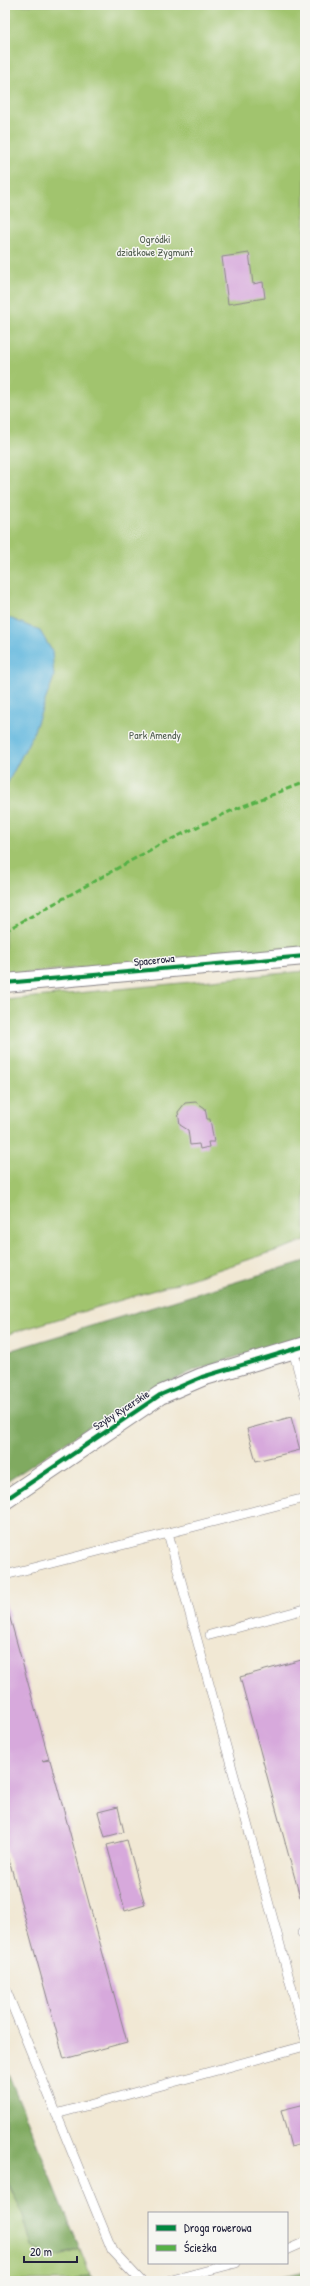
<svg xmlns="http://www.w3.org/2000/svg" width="310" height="2286" font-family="'Patrick Hand',sans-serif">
<rect width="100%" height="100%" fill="#f6f6f2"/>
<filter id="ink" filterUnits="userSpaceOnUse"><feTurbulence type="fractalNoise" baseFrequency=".025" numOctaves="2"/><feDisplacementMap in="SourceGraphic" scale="8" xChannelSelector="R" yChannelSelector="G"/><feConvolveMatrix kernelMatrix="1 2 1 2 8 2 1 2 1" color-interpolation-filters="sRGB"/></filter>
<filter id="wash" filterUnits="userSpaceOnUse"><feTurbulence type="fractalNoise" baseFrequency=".012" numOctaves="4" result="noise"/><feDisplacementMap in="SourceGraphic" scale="16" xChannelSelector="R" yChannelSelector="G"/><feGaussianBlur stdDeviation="0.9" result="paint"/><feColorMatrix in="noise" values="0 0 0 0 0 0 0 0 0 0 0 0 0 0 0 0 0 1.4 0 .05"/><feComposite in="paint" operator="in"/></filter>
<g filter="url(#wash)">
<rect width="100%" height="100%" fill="#f1e8d4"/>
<path fill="#a1c46e" stroke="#627354" d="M5,5h300v942l-300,28z
M305,971v270l-127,42 -173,52v-335z
M5,2177l18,38 9,32 28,9 20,-7 10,25 -16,7h-67l-2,-5z"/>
<path fill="#80aa61" stroke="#51664e" d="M305,1261v75l-108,33 -74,36 -118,78v-131z
M5,2066l75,183 -31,9 -17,-11 -9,-32 -18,-38z
M305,2271v10h-45z
M90,2274l6,7h-22z"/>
<path fill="#61b7de" stroke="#426c8c" d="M5,616l35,15 12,20 2,26 -22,59 -27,52z"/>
<g id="blocks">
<path fill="#d7a9dc" d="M249,253l4,31 10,-2 2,16 -37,6 -6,-47z
M196,1102l9,6 2,11h3l4,23h-6l1,5 -9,2 -1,-5 -9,1 -2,-15 -8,-5 -2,-13 7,-9z
M291,1417l9,33 -44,11 -9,-32z
M5,1600l44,159 -7,2 8,-1 77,282 -63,17 -59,-214z
M305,1659v236l-5,2 -60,-220z
M118,1807l6,25 -19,5 -7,-25z
M127,1840l18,65 -20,6 -18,-66z
M305,2104v39l-14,4 -10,-37z"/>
</g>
</g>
<g filter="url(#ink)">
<use href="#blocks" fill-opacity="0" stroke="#8a8588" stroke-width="1"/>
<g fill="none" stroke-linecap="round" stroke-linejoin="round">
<defs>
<path id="lane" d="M293,1350l12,45
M168,1533l137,504
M5,1575l300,-77
M210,1635l95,-26
M302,1933h3
M5,1988l107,262 29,31
M56,2114l249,-68
M287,2250l18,-8
M168,2281l68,-18"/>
<path id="street" d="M5,983l300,-27
M5,1500l155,-105 42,-18 103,-31"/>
</defs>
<use href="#lane" stroke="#8a8588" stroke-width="10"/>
<use href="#street" stroke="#8a8588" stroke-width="20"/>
<use href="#lane" stroke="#fff" stroke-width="9"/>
<use href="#street" stroke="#fff" stroke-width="18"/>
<path stroke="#55b146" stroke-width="3" stroke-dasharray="6 3" stroke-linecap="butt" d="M5,931l154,-86 74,-35 72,-28"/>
<defs>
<path id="cycleway" d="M5,983l300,-27
M5,1500l155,-105 42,-18 103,-31"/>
</defs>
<use href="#cycleway" stroke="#f6f6f2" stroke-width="6"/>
<use href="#cycleway" stroke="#00873e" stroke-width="4"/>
</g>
</g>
<g text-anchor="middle" stroke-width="3" stroke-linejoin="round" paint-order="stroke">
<g font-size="11" fill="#4e5b4d" stroke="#f6f6f2">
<text x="155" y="243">Ogródki<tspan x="155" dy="13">działkowe Zygmunt</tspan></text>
<text x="155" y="739">Park Amendy</text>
</g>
<g font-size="11" fill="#22223b" stroke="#f6f6f2">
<text transform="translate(154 960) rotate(-6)" y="4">Spacerowa</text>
<text transform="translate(121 1410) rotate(-33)" y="4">Szyby Rycerskie</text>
</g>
</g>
<rect width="310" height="2286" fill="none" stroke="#f6f6f2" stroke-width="20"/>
<rect x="148" y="2212" width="140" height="52" fill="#f6f6f2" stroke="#a1a1a9"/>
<rect x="156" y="2225" width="20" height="6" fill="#00873e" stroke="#a1a1a9"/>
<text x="184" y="2232" font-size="12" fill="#22223b">Droga rowerowa</text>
<rect x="156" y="2245" width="20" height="6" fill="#55b146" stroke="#a1a1a9"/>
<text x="184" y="2252" font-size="12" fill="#22223b">Ścieżka</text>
<path d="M24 2256v6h53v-6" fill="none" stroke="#22223b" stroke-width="2"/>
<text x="30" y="2256" font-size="12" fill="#22223b" stroke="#f6f6f2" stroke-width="3" paint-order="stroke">20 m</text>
</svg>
